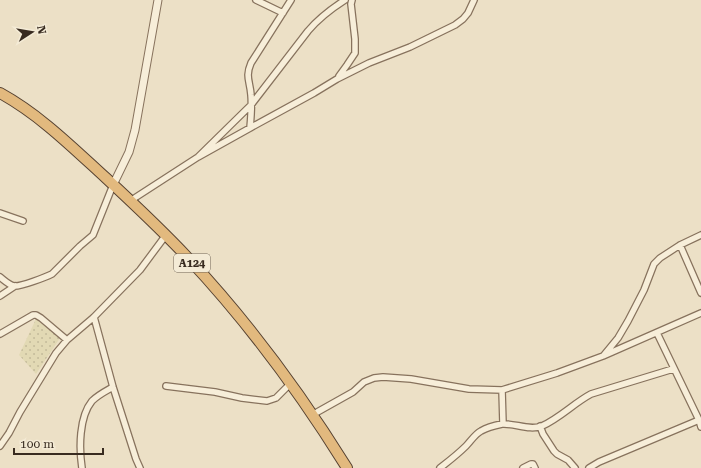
<svg xmlns="http://www.w3.org/2000/svg" width="701" height="468" font-family="'Roboto Serif',serif">
<defs>
<pattern id="farmland-dots" width="8" height="8" patternUnits="userSpaceOnUse"><rect width="8" height="8" fill="#e2d9b4"/><path d="M2 2h.1M6 6h.1" fill="none" stroke="#c3ba9a" stroke-width="1.8" stroke-linecap="round"/></pattern>
</defs>
<rect width="100%" height="100%" fill="#ece0c6"/>
<path fill="url(#farmland-dots)" d="M36,319l24,19 -24,36 -17,-19z"/>
<g fill="none" stroke-linecap="round" stroke-linejoin="round">
<defs>
<path id="minor" d="M256,0l27,13
M339,76l8,-11 8,-12v-14l-4,-35 1,-4
M250,128c1,-11 2,-23 1,-33 -1,-14 -6,-18 0,-32l40,-63
M198,157l52,-29 64,-35 23,-14 32,-16 41,-16 45,-22 8,-6 5,-6 6,-13
M130,201l68,-44 53,-52 57,-74c11,-13 23,-22 37,-31
M0,213l23,8
M680,245l21,48
M0,277c4,3 9,8 14,9 6,1 32,-9 38,-12l28,-28 13,-11 20,-50
M0,296l15,-10
M94,317l19,70 23,72 4,9
M657,333l42,87 2,7
M0,334l33,-19h3l5,3 26,22
M604,355l14,-17 10,-17 16,-31 10,-26 6,-6 20,-13 21,-10
M166,386l49,6 27,6 25,3 9,-3 14,-14
M502,390l1,34
M312,415l41,-23 11,-10 10,-4 9,-1 28,2 58,10 33,1 55,-17 46,-17 98,-43
M540,426l3,8 11,17 3,3 11,6 7,8
M0,446l9,-13 11,-21 36,-59 11,-13 27,-23 46,-47 26,-35
M82,468c-3,-20 -3,-51 10,-67 6,-6 14,-10 21,-14
M440,468c9,-7 18,-14 26,-22 5,-5 9,-12 15,-15 5,-3 16,-6 21,-7 13,-1 27,7 40,2 18,-8 32,-23 49,-32l82,-25
M523,468l8,-4h2l2,4
M589,468l10,-6 100,-42"/>
<path id="tertiary" d="M113,185l16,-33 6,-22 23,-130"/>
<path id="trunk" d="M0,93c40,22 72,54 106,85 28,26 56,52 82,80 60,64 113,136 159,210"/>
</defs>
<use href="#minor" stroke="#87725d" stroke-width="8"/>
<use href="#tertiary" stroke="#87725d" stroke-width="9"/>
<use href="#trunk" stroke="#554131" stroke-width="12"/>
<use href="#minor" stroke="#f7eed9" stroke-width="5.5"/>
<use href="#tertiary" stroke="#f7eed9" stroke-width="7"/>
<use href="#trunk" stroke="#e2b97e" stroke-width="10"/>
</g>
<g text-anchor="middle" stroke-width="3" stroke-linejoin="round" paint-order="stroke">
<rect fill="#f4ebd6" stroke="#706557" stroke-width="1" x="174" y="254" width="36" height="18" rx="3"/>
<g font-size="11" font-weight="bold" fill="#382b20">
<text x="192" y="267">A124</text>
</g>
</g>
<g transform="translate(32 32) rotate(78)" stroke="#f4ebd6" stroke-width="3" paint-order="stroke">
<path d="M0-3L7 15L0 10L-7 15Z" fill="#382b20"/>
<text y="-6" font-size="11" font-weight="bold" text-anchor="middle" fill="#382b20">N</text>
</g>
<path d="M14 448v6h89v-6" fill="none" stroke="#382b20" stroke-width="2"/>
<text x="20" y="448" font-size="12" fill="#382b20" stroke="#f4ebd6" stroke-width="3" paint-order="stroke">100 m</text>
</svg>
